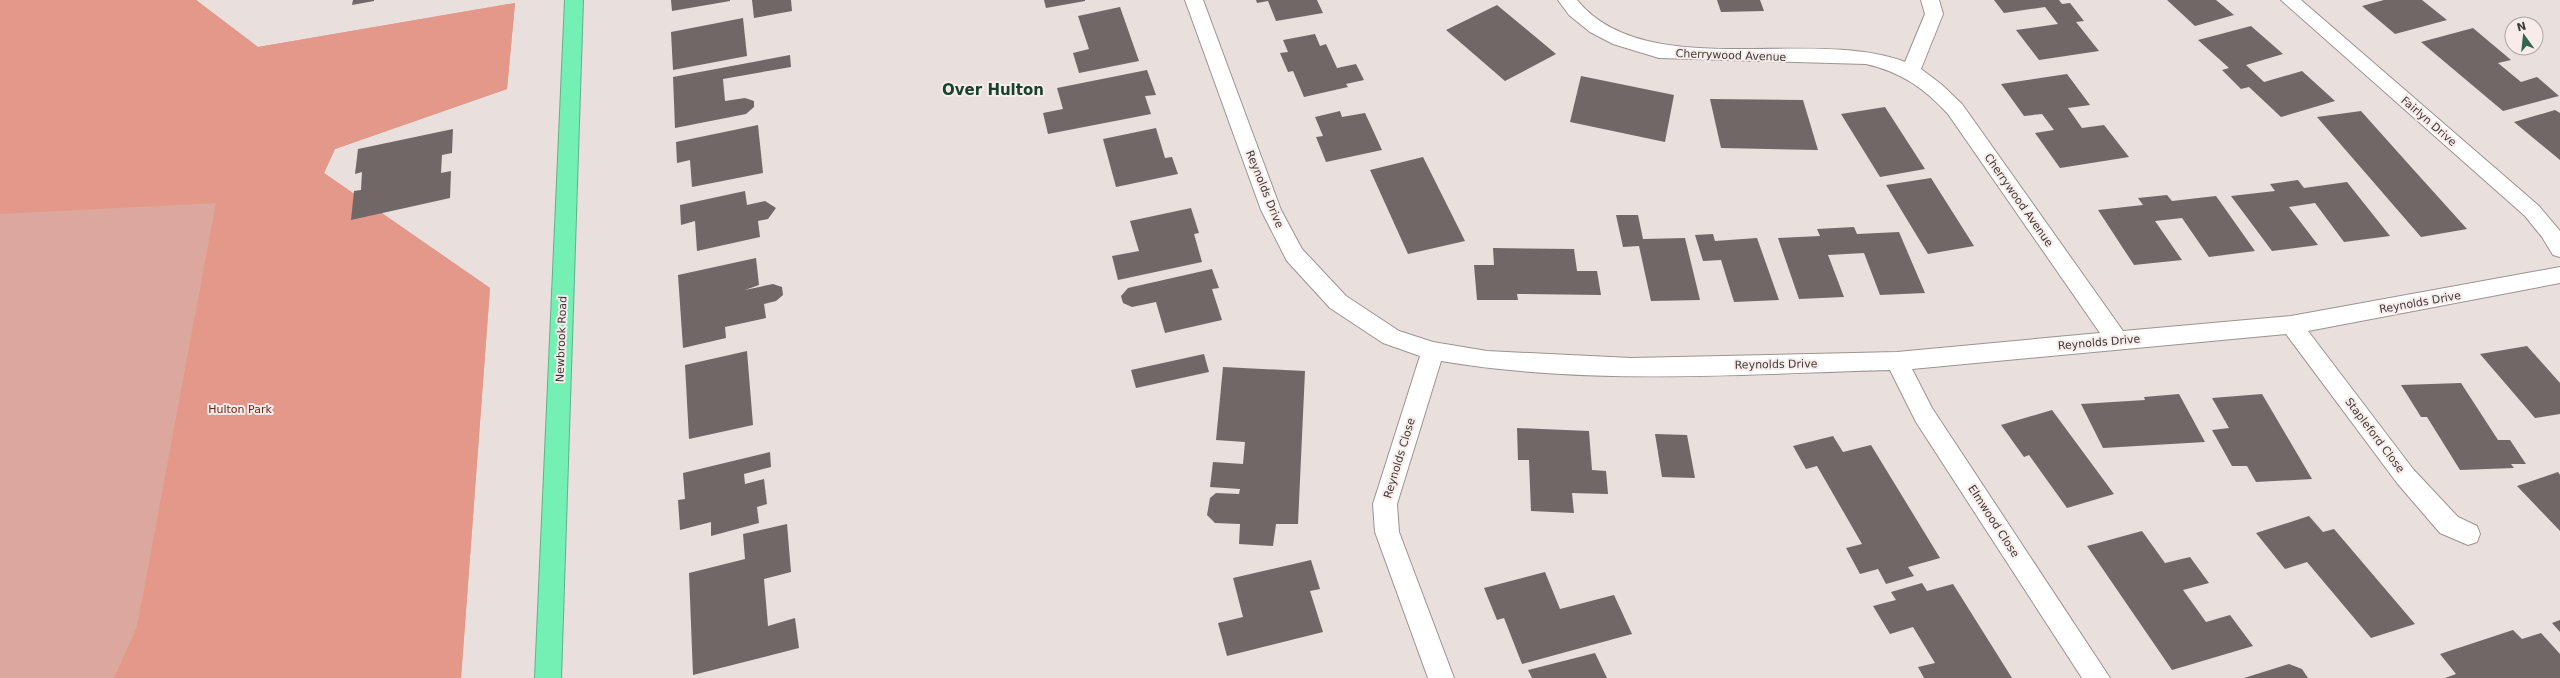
<svg xmlns="http://www.w3.org/2000/svg" width="2560" height="678" font-family="'DejaVu Sans',sans-serif">
<rect width="100%" height="100%" fill="#e9dfdd"/>
<path fill="#dca79c" d="M0,0h196l62,47 257,-44 -8,86 -172,60 -11,24 166,115 -29,390h-461z"/>
<path fill="#e3988a" d="M0,0h196l62,47 257,-44 -8,86 -172,60 -11,24 166,115 -29,390h-347l23,-51 79,-424 -216,11z"/>
<path fill="#706766" d="M353,0h21v1l-22,4z
M671,0h59v1l-58,10z
M752,0h39l1,11 -38,7z
M1044,0h41v1l-39,7z
M1256,0h61l6,13 -47,8 -8,-20 -11,2z
M1717,0h43l4,11 -43,1z
M1994,0h65l3,4 8,-1 14,18 -8,1 23,29 -60,9 -23,-30 42,-6 -13,-17 -41,6z
M2167,0h49l18,15 -39,11z
M2384,0h38l25,20 -52,14 -33,-28z
M1497,5l29,24 30,25 -51,27 -59,-51z
M1120,7l19,54 -60,12 -6,-20 16,-4 -11,-33z
M743,18l4,38 -74,14 -2,-38z
M2251,26l32,28 -37,11 18,17 38,-11 33,30 -54,16 -32,-30 -8,2 -19,-19 7,-2 -31,-28z
M2473,28l38,32 -13,3 23,19 16,-5 22,19 -56,15 -82,-69z
M1315,34l5,12 6,-2 11,24 19,-4 8,16 -18,4 2,3 -44,10 -11,-26 -5,1 -8,-19 8,-1 -5,-12z
M790,55l1,12 -68,12 2,22 20,-3 9,3v6l-8,7 -71,14 -2,-51z
M1147,70l9,25 -11,1 6,18 -103,20 -5,-21 20,-4 -6,-21z
M2067,74l23,31 -22,3 14,20 22,-3 25,32 -69,11 -25,-35 19,-3 -12,-16 -18,2 -23,-32z
M1581,76l93,19 -9,47 -95,-20z
M1710,99l93,1 15,50 -97,-2z
M1885,107l40,62 -45,8 -39,-63z
M2555,110l5,3v47l-46,-38z
M1340,111l2,6 23,-4 17,37 -56,12 -10,-25 7,-1 -8,-19z
M2361,111l51,57 55,61 -46,8 -104,-120z
M758,125l5,48 -71,14 -2,-27 -13,3 -1,-21z
M1156,128l9,30 7,-1 6,17 -62,13 -13,-48z
M453,129l-1,24 -10,2 -1,18 10,-2 -1,27 -99,22 3,-29 7,-1 1,-18 -7,2 3,-25z
M1423,157l42,84 -57,13 -38,-84z
M1931,178l43,68 -46,8 -42,-69z
M2298,180l6,8 43,-6 43,54 -46,6 -29,-39 -26,4 29,38 -46,6 -41,-55 44,-5 -5,-7z
M745,191l2,14 18,-4 11,7 -8,11 -10,2 2,16 -63,14 -2,-30 -14,4 -1,-20z
M2167,195l5,6 44,-5 39,55 -46,6 -27,-39 -27,3 27,39 -48,5 -36,-55 45,-5 -5,-7z
M1191,208l8,25 -5,1 8,28 -84,18 -6,-24 27,-5 -9,-30z
M1616,215h22l5,24 42,-1 15,62 -49,1 -12,-55 -16,1z
M1854,227l3,7 42,-2 26,61 -45,2 -16,-42 -36,2 16,42 -45,2 -21,-61 42,-2 -3,-7z
M1713,234l2,7 42,-3 22,62 -45,2 -13,-42 -18,1 -8,-26z
M1493,248l81,1 3,22h20l4,24 -84,-1 1,6h-41l-3,-35h20z
M756,258l3,27 -14,5 28,-6 9,3 1,8 -7,6 -12,3 2,14 -41,9 1,11 -43,10 -5,-73z
M1212,269l7,19 -7,1 10,31 -57,13 -9,-31 -24,5 -9,-4 -2,-7 7,-8z
M2527,346l33,37v31l-25,4 -55,-64z
M747,351l6,74 -64,14 -4,-74z
M1204,354l5,18 -73,16 -5,-18z
M1223,367l82,4 -7,153h-22l-3,22 -34,-2 1,-20 -25,-1 -8,-8 3,-17 6,-5 23,1 1,-5 -30,-2 3,-25 30,2 2,-22 -29,-2z
M2461,383l37,57h12l16,24h-15l3,4 -54,2 -33,-53h-6l-20,-32z
M2179,394l26,48 -102,6 -22,-44 64,-4 -1,-3z
M2262,394l50,85 -56,3 -9,-16h-15l-20,-36 17,-2 -17,-30z
M2052,410l62,84 -47,14 -38,-53 -5,2 -23,-32z
M1517,428l72,3 3,39 14,1 2,23 -36,-1 2,20 -43,-2 -2,-51h-11z
M1655,434l32,1 8,43 -33,-1z
M1833,436l10,16 28,-7 69,113 -32,9 6,9 -28,8 -8,-15 -18,5 -14,-26 16,-4 -45,-78 -11,3 -13,-23z
M770,452l1,15 -27,7 1,10 19,-5 3,25 -10,3 2,16 -48,13v-14l-31,8 -2,-30 7,-1 -2,-26z
M2558,472l2,3v56l-43,-45z
M2309,516l14,16 11,-3 81,95 -44,14 -64,-76 -22,7 -29,-36z
M787,524l4,48 -27,7 4,47 27,-8 4,30 -106,27 -4,-102 56,-14 -2,-25z
M2142,531l23,32 25,-6 19,26 -26,7 23,32 24,-7 23,31 -81,24 -85,-124z
M1311,560l9,29 -10,2 13,41 -96,24 -9,-33 25,-6 -10,-39z
M1545,572l15,37 54,-14 18,39 -110,30 -18,-46 -7,2 -13,-32z
M1922,583l5,8 26,-7 59,94h-88l-6,-11 17,-4 -22,-36 -23,7 -17,-28 23,-6 -5,-8z
M2560,620v12l-8,-9z
M2513,630l9,9 19,-6 19,21v24h-115l11,-4 -16,-20z
M1595,653l12,25h-75l-4,-8z
M2289,664l13,5 6,9h-64z"/>
<g fill="none" stroke-linecap="round" stroke-linejoin="round">
<defs>
<path id="minor" d="M1185,0h18l78,210 21,39 44,47 53,35 34,11 54,9 144,7 266,-6 203,-19 -152,-219c-24,-26 -47,-42 -82,-50l-207,-6 -46,-14 -23,-12 -21,-17 -11,-15h19c68,84 234,26 328,62l20,-48 -4,-14h18l4,14 -22,55 20,15 21,20 161,227 168,-15 269,-49v16l-252,48 105,138 45,48 19,9 3,8 -3,8 -9,3 -28,-12 -43,-50 -111,-149 -374,35 20,39 178,270h-28l-166,-256 -26,-52c-148,4 -302,16 -449,-9l-44,143 2,28 55,146h-26l-53,-146 -2,-28 47,-148 -37,-13 -53,-35 -43,-47 -26,-51z
M2281,0h20l238,206 21,25v26l-7,-2 -11,-18 -17,-21z"/>
<path id="highway" d="M565,0h18l-22,678h-26z"/>
</defs>
<use href="#minor" stroke="#9c9391" stroke-width="2"/>
<use href="#highway" stroke="#62b089" stroke-width="2"/>
<use href="#minor" fill="#fff" fill-rule="evenodd"/>
<use href="#highway" fill="#75f0b4" fill-rule="evenodd"/>
</g>
<g text-anchor="middle" stroke-width="4" stroke-linejoin="round" paint-order="stroke">
<g font-size="11" fill="#3e3a3a" stroke="#f7ecea">
<text transform="translate(1731 55) rotate(2)" y="4">Cherrywood Avenue</text>
<text transform="translate(2429 121) rotate(41)" y="4">Fairlyn Drive</text>
<text transform="translate(1265 189) rotate(68)" y="4">Reynolds Drive</text>
<text transform="translate(2019 200) rotate(55)" y="4">Cherrywood Avenue</text>
<text transform="translate(2420 302) rotate(-10)" y="4">Reynolds Drive</text>
<text transform="translate(561 339) rotate(-88)" y="4">Newbrook Road</text>
<text transform="translate(2099 342) rotate(-5)" y="4">Reynolds Drive</text>
<text transform="translate(1776 364) rotate(-1)" y="4">Reynolds Drive</text>
<text transform="translate(2375 435) rotate(53)" y="4">Stapleford Close</text>
<text transform="translate(1399 458) rotate(-73)" y="4">Reynolds Close</text>
<text transform="translate(1994 521) rotate(57)" y="4">Elmwood Close</text>
</g>
<g font-size="11" fill="#792116" stroke="#f7ecea">
<text x="240" y="413">Hulton Park</text>
</g>
<g font-size="15" font-weight="bold" fill="#17422e" stroke="#f7ecea">
<text x="993" y="95">Over Hulton</text>
</g>
</g>
<g transform="translate(2524 36) rotate(345)"><circle r="19" fill="#f7ecea" stroke="#ada5a4"/>
<path d="M0-3L7 15L0 10L-7 15Z" fill="#32674d"/>
<text y="-6" font-size="11" font-weight="bold" text-anchor="middle" fill="#3e3a3a">N</text>
</g>
</svg>
